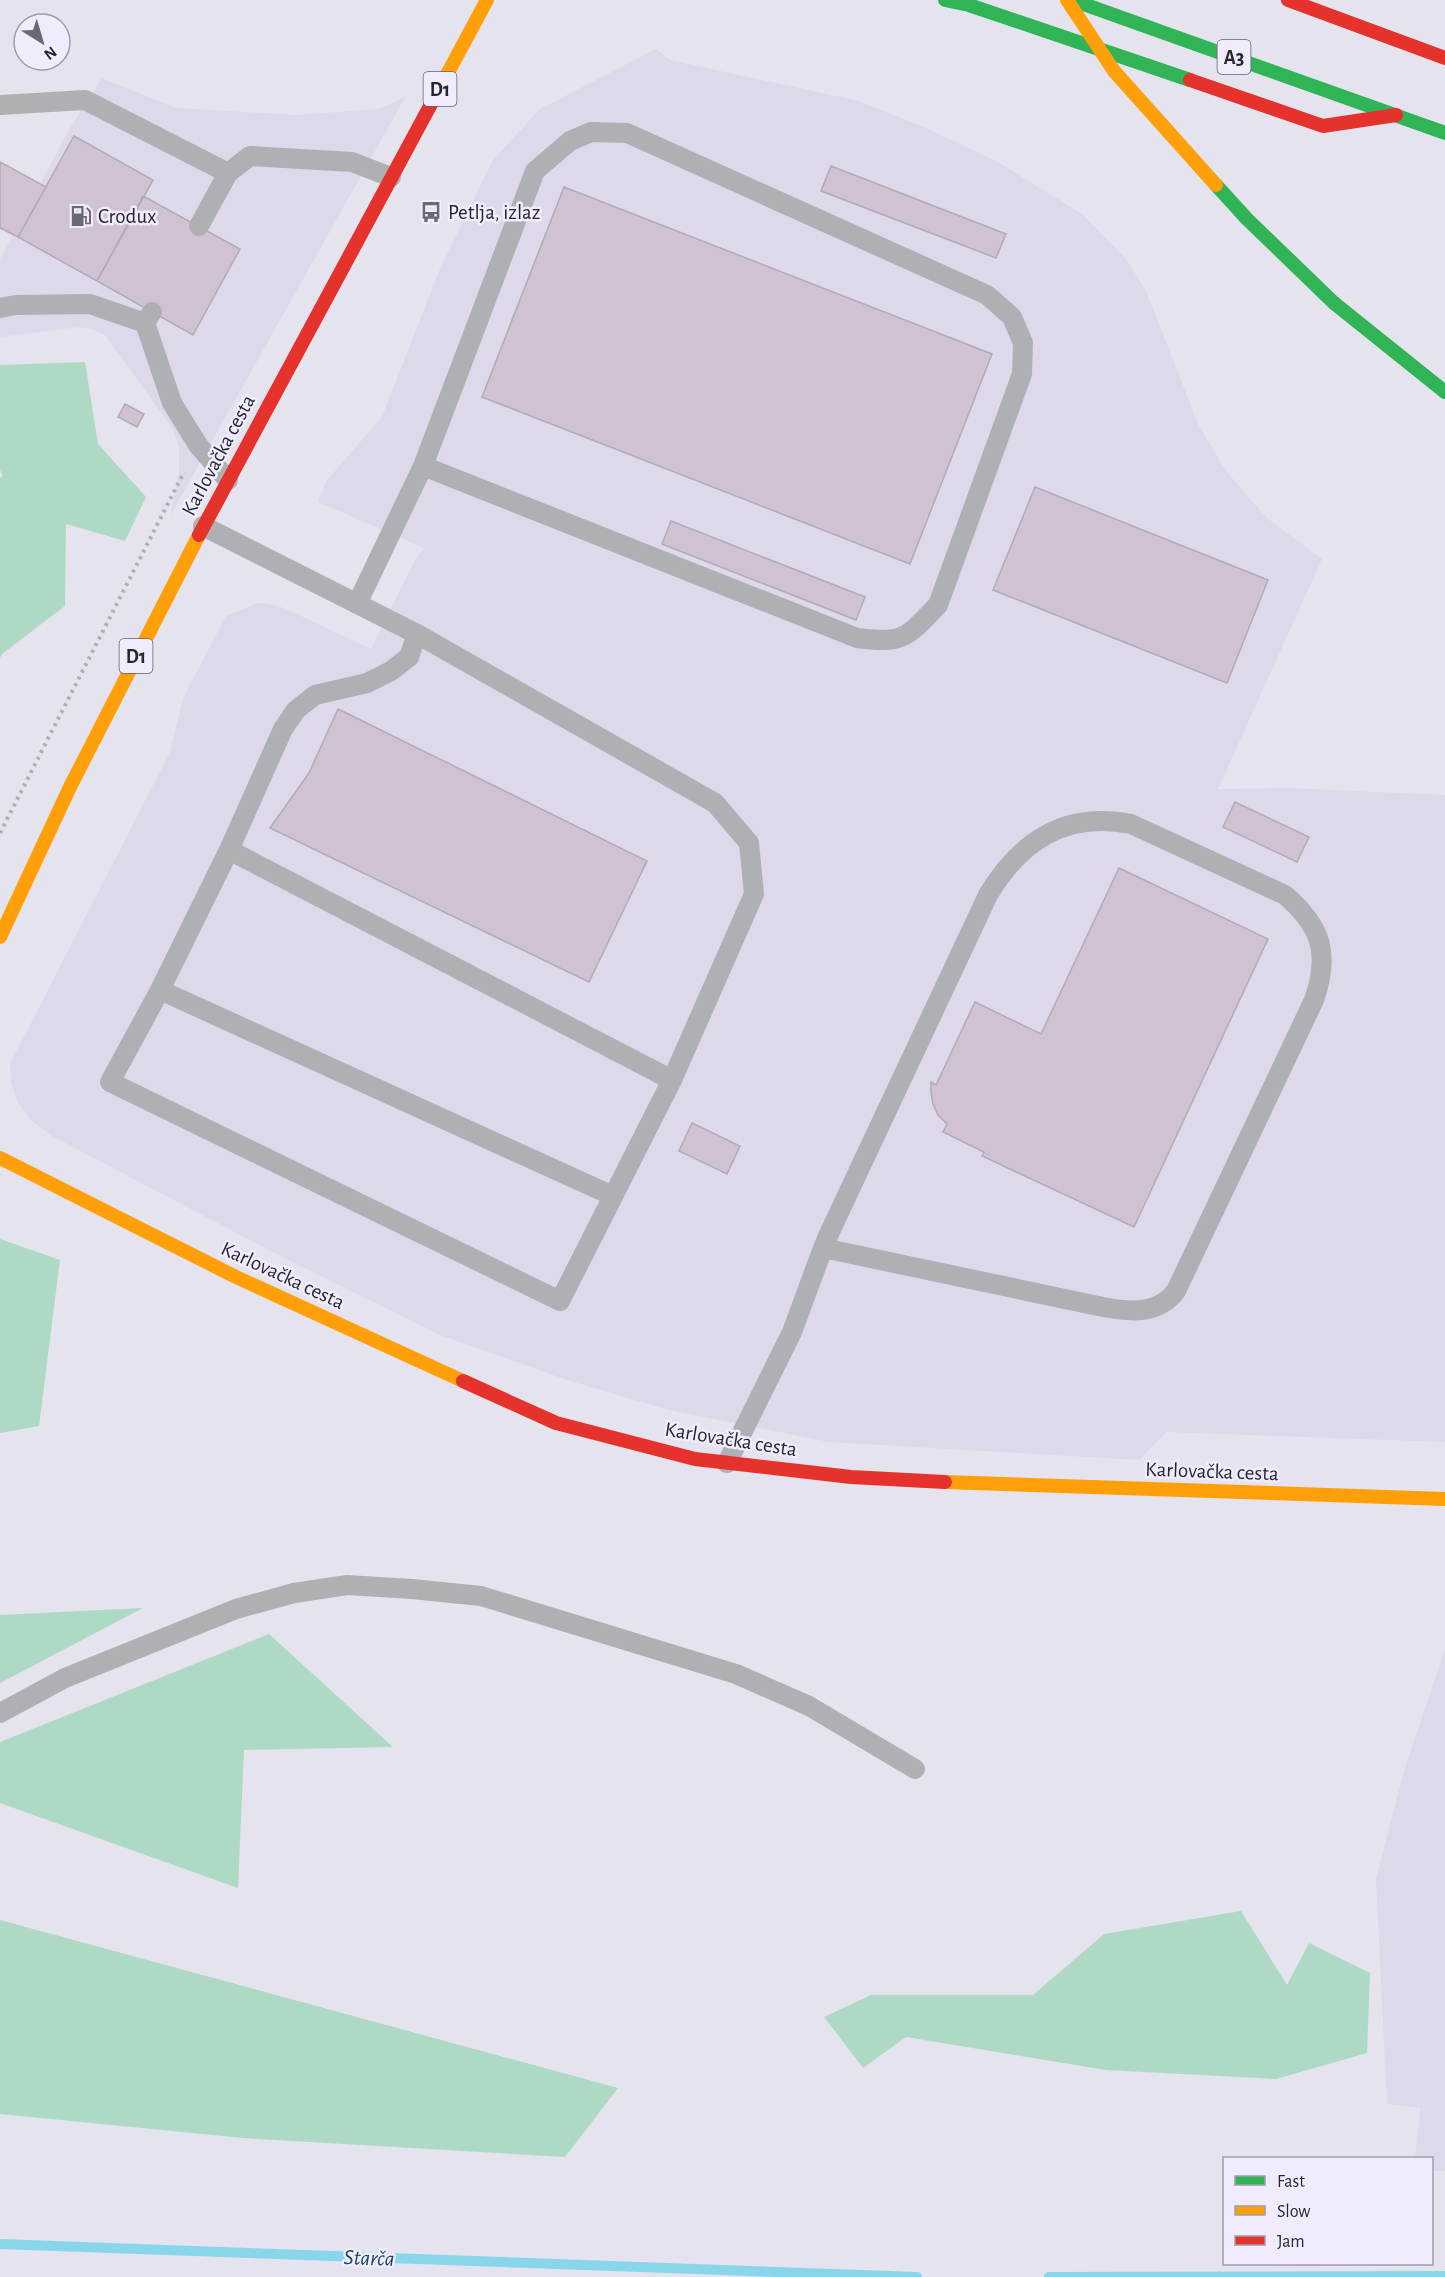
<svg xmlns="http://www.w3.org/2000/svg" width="1445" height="2277" font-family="'Alegreya Sans',sans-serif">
<rect width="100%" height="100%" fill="#e5e3ed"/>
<path fill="#ddd9eb" d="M656,49l14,11 189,41 65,26 74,35 84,52 44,45 20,32 53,135 27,45 41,47 55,41 -104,230 69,-1 158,7v647l-278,-10 -28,28 -310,-18 -160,-32 -102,-30 -127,-45 -152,-75 -236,-124 -20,-15 -14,-18 -7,-21 -1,-18 160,-312 13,-54 43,-82 31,-13 12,1 15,4 87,41 44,-89 9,-12 -106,-46 9,-22 55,-63 57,-146 54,-111 47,-51z
M102,78l75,30 119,7 83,-6 20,-9 8,-6 -237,422 9,-44v-25l-6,-18 -68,-94 -13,-6 -13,-2 -79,10v-78l70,-131z
M1445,1649v522h-13v-13h-17l5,-50 -33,-4 -11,-225 28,-108z"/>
<path fill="#aedac5" d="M85,362l13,82 48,53 -21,44 -59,-17 -1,82 -63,48 -2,4v-180l3,-2 -3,-6v-105z
M0,1239l60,21 -21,166 -39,7z
M143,1608l-143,75v-68z
M269,1634l124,113 -149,3 -6,138 -238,-85v-61z
M1241,1911l46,74 22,-42 61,30 -3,80 -91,26 -170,-9 -200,-33 -43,31 -39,-51 47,-22h162l71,-61z
M0,1920l618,168 -53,69 -322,-19 -243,-24z"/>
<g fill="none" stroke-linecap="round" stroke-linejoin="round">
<path stroke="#89d6ec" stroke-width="10" d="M0,2244l917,33
M1049,2277l396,-1"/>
</g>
<path fill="#d0c2d2" stroke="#b0acb3" stroke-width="1.5" d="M74,136l79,44 -56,101 -79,-44z
M0,162l46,25 -28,50 -18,-9z
M831,166l175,68 -10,24 -175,-67z
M564,187l428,167 -82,210 -428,-167z
M143,196l97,53 -47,86 -96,-54z
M125,404l19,10 -7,13 -19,-10z
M1035,487l233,93 -41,103 -234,-93z
M671,521l194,76 -9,23 -194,-76z
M338,709l309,152 -58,121 -319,-154 39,-55z
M1235,802l74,35 -12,25 -74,-35z
M1119,868l149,71 -134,288 -152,-71 2,-4 -41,-20 4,-8 -9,-9 -5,-11 -2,-11v-11l5,3 39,-83 66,32z
M692,1123l48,23 -13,28 -48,-23z"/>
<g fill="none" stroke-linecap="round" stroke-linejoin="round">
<path stroke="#b0b0b4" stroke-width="4" stroke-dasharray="3 4.5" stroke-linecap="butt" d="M0,833l184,-361"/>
<path stroke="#afb0b4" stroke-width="20" d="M0,105l85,-5 143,73
M199,226l29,-53 22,-17 102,6 39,15
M0,308l16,-3 74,-1 55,19
M152,312l-7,11 27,80 26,42 30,35
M203,526l214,108 298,169 34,40 5,51 -82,186 -443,-230 54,-121 13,-19 19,-15 52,-12 24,-12 18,-14 8,-23
M357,604l66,-138 112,-295 35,-30 21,-9 36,1 360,162 25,22 11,26 -1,31 -84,231c-32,33 -34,39 -81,33l-434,-172
M229,850l-69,140 -50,92 450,219 112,-221
M160,990l453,206
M727,1463l65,-131 31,-84 5,-12 160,-341c33,-55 78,-84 143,-71l154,71c37,32 45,59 29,105l-138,291c-18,24 -46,21 -73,16l-280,-59
M0,1713l65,-35 171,-69 58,-16 53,-8 65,4 69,7 255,78 73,32 106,63"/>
<path stroke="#30b455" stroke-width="14" d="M945,0l24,5 221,75
M1072,0l373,133
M1334,303l111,89"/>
<path stroke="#ff9f0a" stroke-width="14" d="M437,93l50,-93
M0,937l70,-150 129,-252
M0,1158l236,119 227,104
M945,1482l500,17"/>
<path stroke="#e5322d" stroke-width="14" d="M1288,0l157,58
M1190,80l133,46 73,-11
M199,535l238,-442
M463,1381l93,42 139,36 156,18 94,5"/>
<path stroke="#30b455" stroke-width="14" d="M1216,185l31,34 87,84"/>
<path stroke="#ff9f0a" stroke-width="14" d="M1067,0l47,71 102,114"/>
</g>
<defs>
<symbol id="bus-bare" viewBox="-9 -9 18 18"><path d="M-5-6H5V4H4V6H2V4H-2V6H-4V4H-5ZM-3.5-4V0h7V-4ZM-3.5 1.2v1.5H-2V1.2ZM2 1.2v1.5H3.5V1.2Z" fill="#6a6870" stroke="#f0ecfe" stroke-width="2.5" paint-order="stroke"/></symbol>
<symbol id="fuel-bare" viewBox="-9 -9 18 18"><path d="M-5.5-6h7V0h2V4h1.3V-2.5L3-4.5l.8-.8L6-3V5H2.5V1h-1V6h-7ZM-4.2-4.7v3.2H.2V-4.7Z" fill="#6a6870" stroke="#f0ecfe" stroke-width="2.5" paint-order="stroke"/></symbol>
</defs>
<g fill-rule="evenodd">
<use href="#bus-bare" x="416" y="197" width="30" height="30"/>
<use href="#fuel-bare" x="66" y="201" width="30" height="30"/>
</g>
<g text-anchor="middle" stroke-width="5" stroke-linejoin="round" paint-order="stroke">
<g fill="#f0ecfe" stroke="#64616c" stroke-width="1.5">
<rect x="1217.5" y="40" width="33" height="34" rx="4.5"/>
<rect x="423.5" y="72" width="33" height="34" rx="4.5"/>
<rect x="119.5" y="639" width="33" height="34" rx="4.5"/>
</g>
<g font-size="20" font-weight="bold" fill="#28262d">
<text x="1234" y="64">A3</text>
<text x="440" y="96">D1</text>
<text x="136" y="663">D1</text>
</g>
<g font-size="21" fill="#28262d" stroke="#f0ecfe" text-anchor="start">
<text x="448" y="219">Petlja, izlaz</text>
<text x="98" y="223">Crodux</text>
</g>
<g font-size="21" fill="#28262d" stroke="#f0ecfe">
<text transform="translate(218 455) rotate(-62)" y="7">Karlovačka cesta</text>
<text transform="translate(283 1275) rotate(25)" y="7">Karlovačka cesta</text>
<text transform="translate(731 1439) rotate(9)" y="7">Karlovačka cesta</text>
<text transform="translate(1212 1471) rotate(2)" y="7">Karlovačka cesta</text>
</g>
<g font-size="22" font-style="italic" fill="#164752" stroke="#f0ecfe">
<text transform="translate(369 2257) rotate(2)" y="8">Starča</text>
</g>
</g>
<rect x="1223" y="2157" width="210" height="108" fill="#f0ecfe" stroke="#a09daa" stroke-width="1.5"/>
<rect x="1235" y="2176" width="30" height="9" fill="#30b455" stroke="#a09daa" stroke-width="1.5"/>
<text x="1277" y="2187" font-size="18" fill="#28262d">Fast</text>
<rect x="1235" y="2206" width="30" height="9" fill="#ff9f0a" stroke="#a09daa" stroke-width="1.5"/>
<text x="1277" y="2217" font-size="18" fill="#28262d">Slow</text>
<rect x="1235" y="2236" width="30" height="9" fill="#e5322d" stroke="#a09daa" stroke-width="1.5"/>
<text x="1277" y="2247" font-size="18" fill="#28262d">Jam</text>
<g transform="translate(42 42) rotate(143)"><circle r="28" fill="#f0ecfe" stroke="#a09daa" stroke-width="1.5"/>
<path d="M0-4.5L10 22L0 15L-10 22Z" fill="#6a6870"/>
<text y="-9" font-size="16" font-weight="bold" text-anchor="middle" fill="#28262d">N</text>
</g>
</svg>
